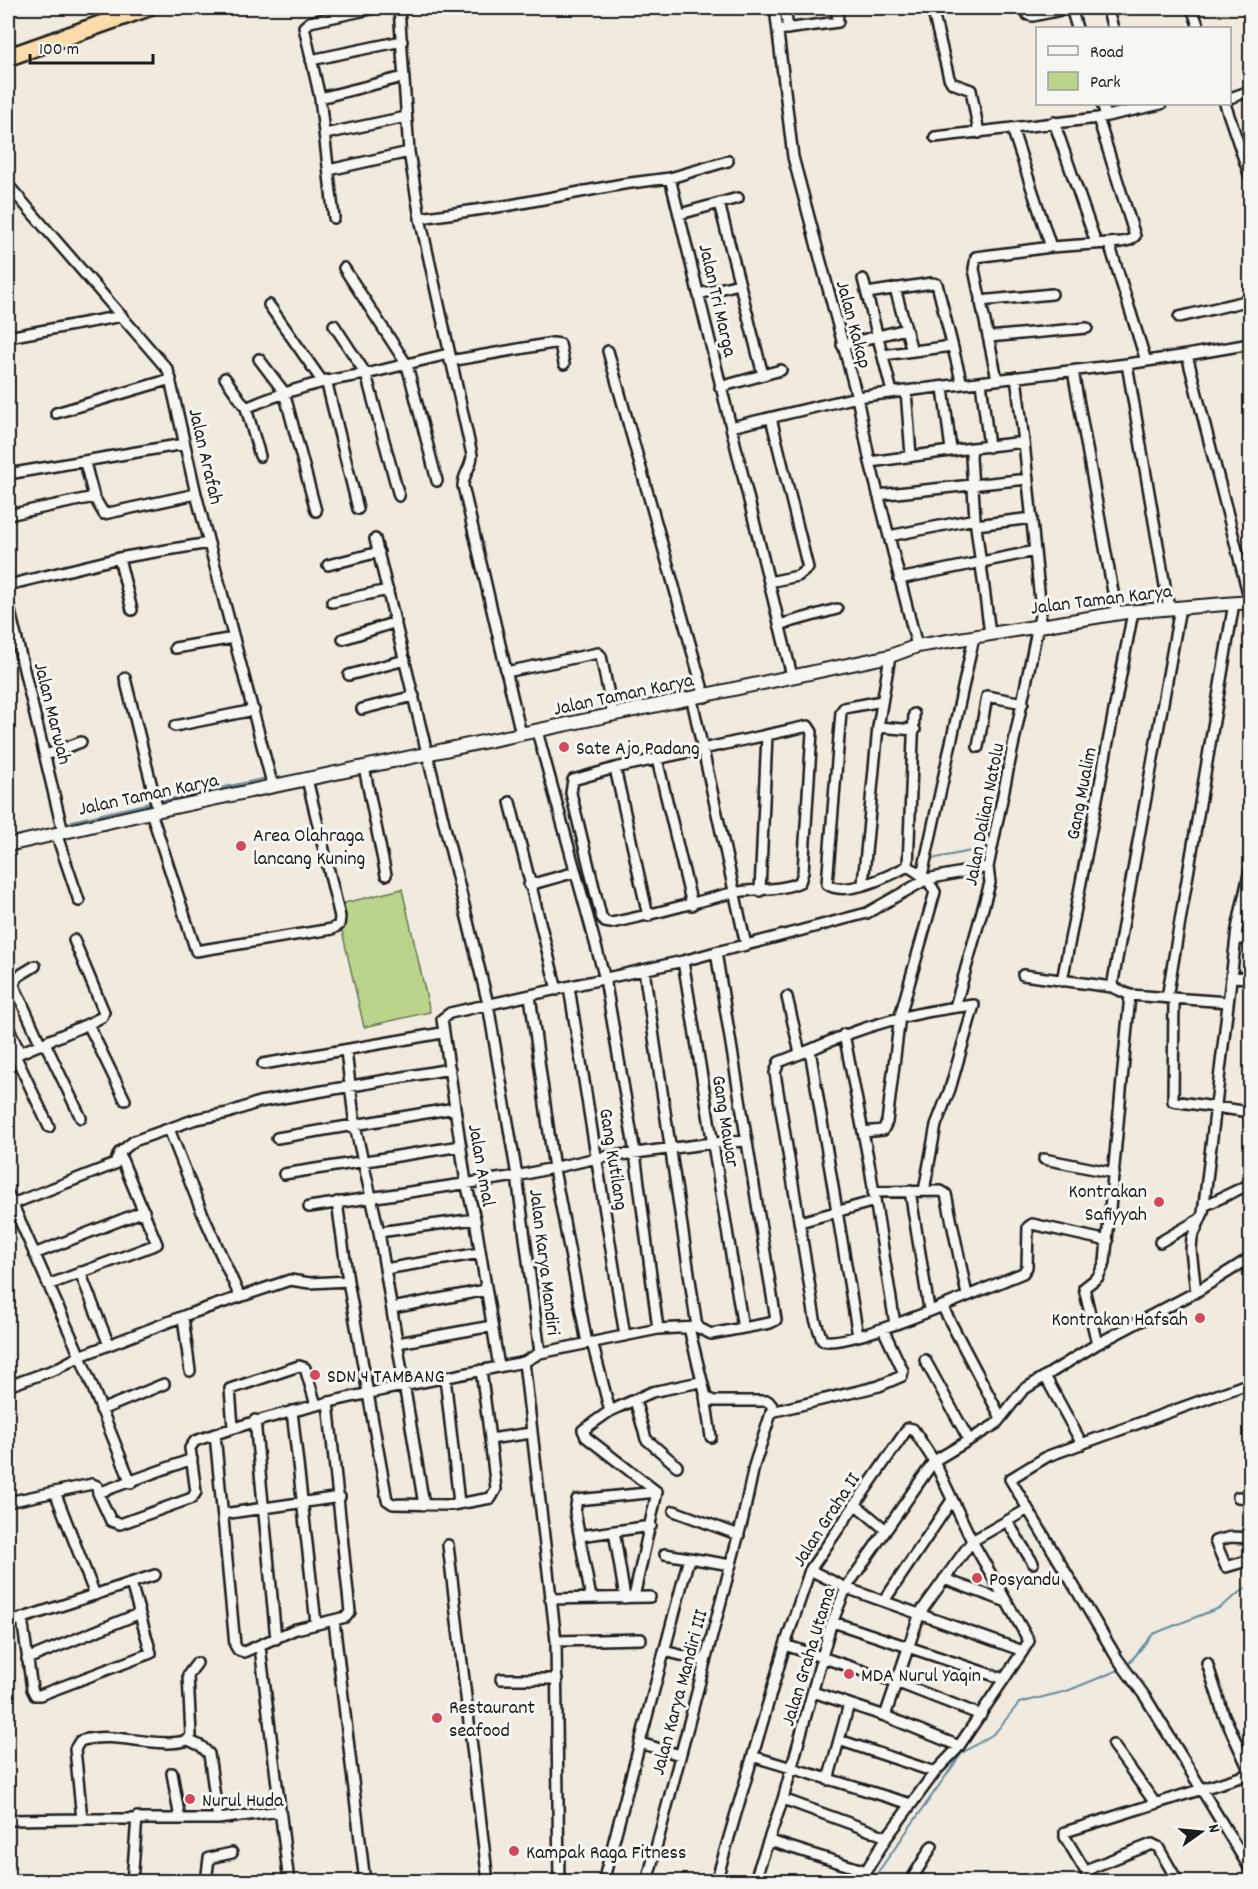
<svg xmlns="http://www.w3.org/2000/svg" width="1258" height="1889" font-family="Dekko,sans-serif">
<rect width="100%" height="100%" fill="#f0ebde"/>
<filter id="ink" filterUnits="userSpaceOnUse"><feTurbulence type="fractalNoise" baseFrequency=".0167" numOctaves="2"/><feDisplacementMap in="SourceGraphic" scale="12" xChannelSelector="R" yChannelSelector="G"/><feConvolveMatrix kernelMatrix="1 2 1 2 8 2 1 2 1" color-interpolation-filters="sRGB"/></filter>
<g filter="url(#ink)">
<path fill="#bad48c" stroke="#6b7854" stroke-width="1.5" d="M402,889l28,123 -66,15 -28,-122z"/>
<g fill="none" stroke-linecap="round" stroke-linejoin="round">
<path stroke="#668ca1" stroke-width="2" d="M160,801l107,-23
M72,821l82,-19
M931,859l55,-11 29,-139
M1126,1667l27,-33 66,-26 31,-23
M871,1882l91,-129 33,-20 24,-30 48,-12 54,-22"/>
<defs>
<path id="street" d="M399,8l10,144 11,66 52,237c0,12 -9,19 -9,31l58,248
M775,8l18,149 64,240 13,65 47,184
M785,8l3,21
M932,8l17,70 3,5 19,7 8,43
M1026,8l2,7 5,1 38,-8
M1071,8l6,20
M1107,8l6,20
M1192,8l7,20
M778,30l60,-8 -1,-14
M311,60l91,-19
M320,98l83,-21
M1230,98l20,-7
M1102,104l4,11
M1225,104l25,73
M1054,122l42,121
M1012,128l39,119
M325,134l81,-17
M935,137l163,-19 63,-14
M329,170l80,-18
M670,178l122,498
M8,185l160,185 28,124 77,293
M719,203l44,172
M680,214l58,-16
M334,218l-14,-120 -16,-71 6,-5 66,-14
M420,218l91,-13 112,-21 47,-6 58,-17
M1109,243l37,118
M344,268l63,97 30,116
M863,279l29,113
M699,294l40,-10
M980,301l72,-7
M269,305l53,76
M1179,317l71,-17
M906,329l6,22
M8,337l114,-21
M988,337l99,-9
M1250,344l-63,11 63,246
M842,345l64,-16 -11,-41
M608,351l97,346
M883,355l69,-9
M259,359l25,33 32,119
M450,361l103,-18 7,1 4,20
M1127,364l60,-9
M1073,371l44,243
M1016,377l8,65
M225,378l21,30 14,48
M997,379l-23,-110 2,-12 75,-10 71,-5 8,-2 5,-4 -37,-118
M326,380l32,129
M981,382l8,65
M962,384l165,-20 42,245
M720,387l61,-17
M943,388l8,62
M906,391l5,64
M246,408c39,-17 77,-28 120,-34l-32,-49
M56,413l115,-34
M731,427l126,-30 105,-13 -25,-100 -5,-1 -65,10
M870,462l102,-14 -1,9 4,62 15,115
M8,474l176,-30
M878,495l150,-16
M399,496l-33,-122 82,-20
M94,497l10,17 92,-20
M8,515l86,-18 -9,-34
M976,525l56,-7
M889,536l86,-17
M375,539l113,465 29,172 23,177 -16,9 32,279 3,241
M119,558l13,52
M328,565l51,-13
M899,579l136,-28
M769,582l29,-6 10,-8 -37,-150
M8,585l111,-27 90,-15
M332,602l56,-12
M8,603l55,229
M1180,608l-68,379 18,8 98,7
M779,625l58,-16
M343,639l53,-17
M175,648l59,-10
M506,672l92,-19 3,3 12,59
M349,675l56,-15
M125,678l33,133
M692,700l54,245 -30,7
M882,701l-38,7 -3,4 -14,172c18,14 64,-9 81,-18l19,13 61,-12
M362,709l52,-13
M175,726l79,-16
M808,726l4,6 -9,140 -3,10c-21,10 -46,6 -68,11 -41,10 -80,22 -121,30l-6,-1 -4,-6 -30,-123 2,-13 42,-12z
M878,727l37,3
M537,731l68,248 30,174 23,176
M978,747l9,-51 36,7
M46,755l35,-13
M657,759l35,146
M364,767l22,108
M615,768l33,148
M510,802l47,188
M151,812l45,139 136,-22 7,-4 1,-8 -33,-138
M56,833l23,68
M908,866l6,-152
M922,876l52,-239
M863,884l15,-157 12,-71
M529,885l47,-13
M760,891l7,-156
M1236,938l14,2
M74,940l30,72 -2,5 -14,7 37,76
M746,945l121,-32 60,-34 8,13 -35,124 -13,106 -4,8 -20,2
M35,966l-18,11 -3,8 27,60
M644,970l53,357
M1023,975l89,12
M1232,977l18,1
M1062,981l71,-369
M569,987l56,349
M530,996l24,173 33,174
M787,997l13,56
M1167,998l67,-395
M1174,998l-1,103 77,11
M955,1007l35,-124 -2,-16 53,-256 -17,-169 -52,6
M8,1027l12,26
M844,1034l26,134 25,156
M45,1043l36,75
M810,1050l-31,12 -4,11 40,246 7,21c27,10 167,-54 201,-67l4,-6 1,-40 4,-3 76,17
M346,1051l9,75 24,106 45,273
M15,1055l34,72
M8,1058l80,-34
M263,1064l179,-31
M169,1129l32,81 39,87
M277,1138l178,-30
M1044,1159l70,14
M284,1174l177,-28
M910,1191l19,118
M873,1192l68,-1 5,3 21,101
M8,1194l72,162 51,127
M337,1202l11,79 39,219 6,4 59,1 39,-7 5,-9 -6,-50
M12,1204l103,-40 4,-11 15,-12 62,-22 32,-6 31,-11 191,-33
M1204,1206l46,-22
M309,1207l208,-31 80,-18 116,-15 33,-2
M800,1222l75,-21
M379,1232l96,-13
M1160,1242l40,-23
M34,1254l110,-43
M385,1269l95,-16
M80,1272l29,73
M48,1285l109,-41 -37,-89
M1196,1292l-5,-42 1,-12 11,-25 34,-284 13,-60
M942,1306l58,110
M392,1308l94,-18
M183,1317l7,54
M858,1336l-48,-286c53,-25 106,-39 164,-45l-24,84 -14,36 -12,66
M592,1342l18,69
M398,1343l94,-17
M1097,1344l-13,-56 14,-11 7,-15 25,-267
M540,1353l118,-24 39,-2 14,7 59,-11 6,-3 -60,-368 -33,9 60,367
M925,1360l44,80
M499,1367l-24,-148 -9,-36 -24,-164 8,-6 233,-52
M481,1370l9,69 41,-6
M1045,1376l37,68
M445,1377l14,126
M1250,1383l-202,73 -38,23 107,179 29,40 104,171
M8,1386l48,-17 24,-13 109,-42 101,-34 20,3 38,-2
M705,1396l6,41
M635,1400l11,39 31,27
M101,1410l63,-26
M292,1411l24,212
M771,1412l108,-26 23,-10 1,-5 -20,-42
M255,1420l21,219
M233,1427l-3,-38 69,-23 6,2 11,37
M215,1434l20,211 3,5 6,2 52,-23 50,-12 4,-5 -22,-210
M55,1492l40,103
M98,1493l13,28 9,3 72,-26 4,-6 -6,-44 5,-7c107,-38 218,-57 329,-79
M1238,1497l12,1
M8,1502l84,-18 5,2 1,7 94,-34
M855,1504l31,26
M674,1511l65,24
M223,1514l117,-17
M1007,1521l26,42
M614,1531l11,67
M580,1536l71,-10
M1250,1538l-19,-1 -16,4 11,26 24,-7
M448,1545l40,337
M665,1554l66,11
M944,1579l63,23
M634,1597l23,-105 -71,-55 -3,-7 27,-19 42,-19 48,-10
M591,1598l-16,-86 2,-12 80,-8
M550,1599l100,-2
M884,1601l68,-101
M22,1618l10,71 3,6h5l111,-42 -20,-70
M334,1621l31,261
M833,1622l171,57
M8,1623l147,-48
M556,1641l85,-2
M785,1645l111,37 85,33
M260,1647l29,235
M664,1651l41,10
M27,1659l111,-45
M1207,1663l16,50 27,59
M501,1679h56
M813,1692l72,24 35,-103 52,-72 56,-32
M885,1716l74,30
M188,1740l13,6 8,8 9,65
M188,1740l3,-5 -3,-60 9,-12
M839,1740l96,32
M640,1743l40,12
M1113,1745l42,58
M755,1757l156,47
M172,1773l8,46
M828,1780l21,-76
M783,1799l104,38
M82,1819h136l62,-8
M8,1820l74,-1 -7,-70 5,-8c36,-11 77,9 108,-1
M770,1841l96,30
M1087,1873l6,-6 59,-23 6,3 20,35
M132,1882l5,-65
M206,1882l3,-24 23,-5
M603,1882l86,-324
M647,1882l96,-364 11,-52 19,-59 -5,-6h-55l-7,-4 -17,-69
M716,1882l69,-237 25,-75 98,-142 5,1 21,32 38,80 57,100 -6,10 -177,-63 -36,-18
M754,1882l29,-83 47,-171 16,-40 88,-127 62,-37 27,-34 74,-46 99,-52 54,-34
M859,1882l28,-45 48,-65 22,-23 66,-98
M910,1882l22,-36
M1092,1882l-27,-45v-5l185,-58"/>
<path id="secondary" d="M8,845l143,-33 739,-156 27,-10 209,-34 124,-10
M414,1882h37"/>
<path id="highway" d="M8,57l139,-49"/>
</defs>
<use href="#street" stroke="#1c1c1c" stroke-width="14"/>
<use href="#secondary" stroke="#1c1c1c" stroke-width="16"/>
<use href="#highway" stroke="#1c1c1c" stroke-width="21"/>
<use href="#street" stroke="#f6f6f2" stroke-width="9"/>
<use href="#secondary" stroke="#f6f6f2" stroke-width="12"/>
<use href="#highway" stroke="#faddab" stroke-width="16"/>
</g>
</g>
<g fill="#d1495b" stroke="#f6f6f2" stroke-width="2">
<circle cx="564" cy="747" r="6"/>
<circle cx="241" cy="846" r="6"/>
<circle cx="1159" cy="1202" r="6"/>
<circle cx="1200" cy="1318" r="6"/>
<circle cx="315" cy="1375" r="6"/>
<circle cx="977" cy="1578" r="6"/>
<circle cx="849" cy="1674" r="6"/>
<circle cx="437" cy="1718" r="6"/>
<circle cx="190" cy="1799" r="6"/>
<circle cx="514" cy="1851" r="6"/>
</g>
<g text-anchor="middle" stroke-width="6" stroke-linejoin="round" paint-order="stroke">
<g font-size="20" fill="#1c1c1c" stroke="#f6f6f2">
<text transform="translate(719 300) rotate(77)" y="7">Jalan Tri Marga</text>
<text transform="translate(855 324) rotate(75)" y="7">Jalan Kakap</text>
<text transform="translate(207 456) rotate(77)" y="7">Jalan Arafah</text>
<text transform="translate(1101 598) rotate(-7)" y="7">Jalan Taman Karya</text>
<text transform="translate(623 693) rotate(-12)" y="7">Jalan Taman Karya</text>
<text transform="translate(54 713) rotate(76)" y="7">Jalan Marwah</text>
<text transform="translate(148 793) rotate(-12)" y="7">Jalan Taman Karya</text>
<text transform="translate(1080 793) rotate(-79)" y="7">Gang Mualim</text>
<text transform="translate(983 814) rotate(-79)" y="7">Jalan Dalian Natolu</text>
<text transform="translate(727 1121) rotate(81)" y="7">Gang Mawar</text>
<text transform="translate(615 1159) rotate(81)" y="7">Gang Kutilang</text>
<text transform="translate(483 1165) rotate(80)" y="7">Jalan Amal</text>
<text transform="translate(546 1262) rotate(83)" y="7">Jalan Karya Mandiri</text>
<text transform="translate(825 1519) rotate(-57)" y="7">Jalan Graha II</text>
<text transform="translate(807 1656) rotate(-73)" y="7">Jalan Graha Utama</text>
<text transform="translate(678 1692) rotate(-75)" y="7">Jalan Karya Mandiri III</text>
</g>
<g font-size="20" fill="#1c1c1c" stroke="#f6f6f2" text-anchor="start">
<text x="576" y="754">Sate Ajo Padang</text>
<text x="253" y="841">Area Olahraga<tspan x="253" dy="23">lancang Kuning</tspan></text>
<text x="1147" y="1197" text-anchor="end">Kontrakan<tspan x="1147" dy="23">Safiyyah</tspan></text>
<text x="1188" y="1325" text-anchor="end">Kontrakan Hafsah</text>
<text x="327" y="1382">SDN 4 TAMBANG</text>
<text x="989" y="1585">Posyandu</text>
<text x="861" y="1681">MDA Nurul Yaqin</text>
<text x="449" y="1713">Restaurant<tspan x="449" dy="23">seafood</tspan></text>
<text x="202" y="1806">Nurul Huda</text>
<text x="526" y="1858">Kampak Raga Fitness</text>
</g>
</g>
<rect width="1258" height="1889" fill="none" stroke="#f6f6f2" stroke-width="30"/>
<rect x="15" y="15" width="1228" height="1859" fill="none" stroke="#1c1c1c" stroke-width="2" filter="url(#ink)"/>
<rect x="1036" y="27" width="195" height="78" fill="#f6f6f2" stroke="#9f9f9c" stroke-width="1.5"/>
<rect x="1048" y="46" width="30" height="9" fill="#f6f6f2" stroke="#9f9f9c" stroke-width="1.5"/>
<text x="1090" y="57" font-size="18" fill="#1c1c1c">Road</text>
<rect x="1048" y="72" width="30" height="18" fill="#bad48c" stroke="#9f9f9c" stroke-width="1.5"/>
<text x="1090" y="87" font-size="18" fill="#1c1c1c">Park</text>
<g transform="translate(1201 1832) rotate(75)" stroke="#f6f6f2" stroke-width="4.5" paint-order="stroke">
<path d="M0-4.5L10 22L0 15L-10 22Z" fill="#1c1c1c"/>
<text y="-9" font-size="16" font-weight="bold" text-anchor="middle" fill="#1c1c1c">N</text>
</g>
<path d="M30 54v9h123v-9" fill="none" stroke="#1c1c1c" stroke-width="3"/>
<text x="39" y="54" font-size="18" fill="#1c1c1c" stroke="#f6f6f2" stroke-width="4.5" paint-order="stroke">100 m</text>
</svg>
